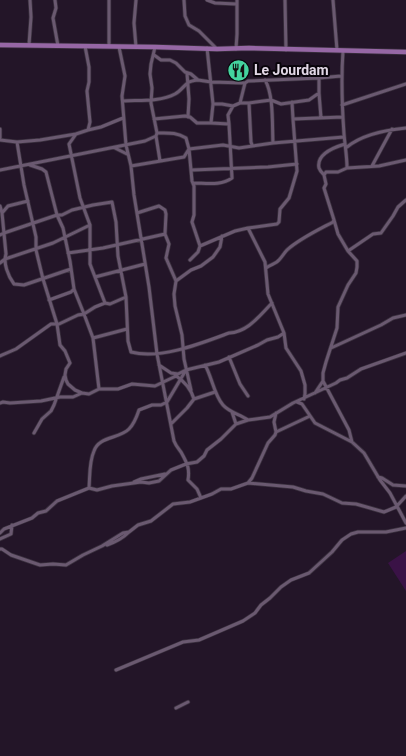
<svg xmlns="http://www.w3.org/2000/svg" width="406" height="756" font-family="Roboto,sans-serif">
<rect width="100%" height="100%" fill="#231528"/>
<path fill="#3a1246" d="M406,551v40l-18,-28z"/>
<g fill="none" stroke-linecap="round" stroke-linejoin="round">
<defs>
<path id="minor" d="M55,0l1,8 -3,10 5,28
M109,0v46
M136,0l-2,23 2,24
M184,0l1,16 4,9 10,6 17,17
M207,0l8,3 21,1
M285,0l1,50
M333,0l4,50
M29,45l2,-28 -1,-17
M85,46l4,21v15l-2,9 3,31 -2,8 -12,4 -7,10 11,54 10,27v39l15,39
M119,47l6,29 -3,20 4,49 5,21 3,29 15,92 8,67 17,87c2,5 4,7 7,11 6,11 9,16 7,28l9,9 4,9
M236,49l1,-15v-34
M343,51c-2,28 -1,55 1,83 1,12 3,22 3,34
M154,55l7,5h9l6,3 9,9 6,2 7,6 13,2 34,1 3,-2 71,-3
M187,73l2,26 -1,18
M265,80c9,15 7,46 8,63
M319,93l2,25
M123,101c16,-1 37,1 52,-7 6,-3 9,-9 14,-12 3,-1 7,-2 9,-2
M292,102l1,17
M240,103l5,-20
M213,104h9l11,2 7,-3h9
M342,105l64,-21
M154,119l31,-3 5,1 7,6h14l2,-19 -6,-56
M229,124l-1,-9 5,-9
M0,129v9
M88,130l13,-3 22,-9
M157,133c12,0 19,-1 29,5l3,11 3,32 2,5v29l-2,7 8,24
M156,136l4,25
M0,140l17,2 23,-2 36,-6
M17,142l7,43 12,52v13l7,29 14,45 3,21 5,6 5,12 -4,6 -1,6 1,5 2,4 7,6 7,3 7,1 10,-5h19l14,-5 23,2 21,-10
M252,145l-1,-3 -2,-39 22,-3 10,4 28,-4 10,-7v-15l22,-2
M347,147c16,-13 38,-17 59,-19
M115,148l12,6
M30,165l12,4 4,3 11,43 6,13 7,33 4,28 10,25 9,24
M131,166l53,-9 5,-8 34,-4 16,3 34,-5 71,-6
M372,166l20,-37
M0,170l145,-29 11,-5 1,-3 -6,-30 1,-15 -2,-14 1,-10 4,-17
M192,170l76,-3 29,-3
M324,175c-2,-2 -4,-4 -5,-7 -3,-14 16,-21 26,-24
M193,183c13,0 28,3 39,-5l-3,-54 -18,-1
M0,206l2,7 4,41c-3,9 2,22 8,30l10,1 47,-16
M2,213l6,-7 20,-5
M137,213l22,-7 6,4 1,4 -1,20 4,10 -3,14 10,23 -2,13 1,12 7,29 2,24 7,31
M248,228l29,-4 2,-2 1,-13 9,-11 8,-27 -4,-52 50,-2
M0,235l4,-2 53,-18h5l10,-5 21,-5 19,-3 4,20 2,34 8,41 2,44 3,11c29,8 71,-9 98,-19 19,-1 30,-17 43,-30
M348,251l25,-17 8,-1 12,-17 5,-9 8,-7
M68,253l35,-5 62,-14
M190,260l8,-8 2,-6 35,-15 13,-3 17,34 3,32 16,39 2,15 15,23 4,14v9l-1,5
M0,263l5,-4 48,-16 37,-18
M266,268c5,-4 10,-4 13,-8 3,-3 5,-7 8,-10 12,-11 31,-20 46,-28l1,-2 -10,-32 2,-4 -2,-9 2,-3h12l9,-4 32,-2 27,-6
M95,277l50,-13
M176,281l15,-11 10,-4 12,-9 7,-10 2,-11
M49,300l22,-8 3,-3
M331,348l50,-23 12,-7 13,-3
M0,356l16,-7 35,-25h8l19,-9 6,-1 11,-7 10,-4 5,1 16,-7
M229,357l11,27 8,12
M159,365l12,8 7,1 8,-4 33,-8 39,-17 9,-5 11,-3 6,-4
M205,365c7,12 9,30 18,40 7,8 17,9 25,15
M175,375c9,6 16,14 19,24
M323,381l26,49 3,12
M99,389l-6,-51 34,-9
M315,393l8,-12v-8l3,-11 11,-34 1,-21 10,-22 8,-12 1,-6v-6l-9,-10 -10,-17 -4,-14
M297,402l5,2 13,19 37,19 12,11 16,27 10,13 16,30
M0,403l3,-1 7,1 31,-2 19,-4h13l9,-4
M232,412l4,12
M171,424l16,-16 7,-9 21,-7
M276,432l34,-16
M34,433l8,-14 9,-8 3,-6 10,-28
M378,477l4,1 11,7 13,1
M134,482l7,-3 24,-5
M248,483l45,4 13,4 17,3 19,9 14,1 28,8 12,-5 10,-11
M89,488c1,-12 0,-26 5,-37 5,-15 25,-12 35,-22 5,-5 8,-13 10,-19l13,-5h9l6,-3 19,-32
M0,533l4,-4 28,-11 6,-5 8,-2 11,-10 32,-13 8,2 15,-4 29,-4 8,1 10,-2 12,-11 15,-6 11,-2 7,-6 3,-6 14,-11 15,-15 12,-4 22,-3 23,-14 43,-20 4,-3 7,-2 14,-9 45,-16
M0,539l11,-5 1,-9
M107,545c9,-3 16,-7 22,-13
M0,549h2l9,6 29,10 13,-1 13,1 17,-10 19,-9 21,-13 6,-1 9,-7 13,-4 22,-17 17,-2 22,-8 9,-5h10l17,-6 4,-5 16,-35 7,-8 1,-3 -2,-10 2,-9
M116,670l67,-28 16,-2 44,-19 12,-8 6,-8 9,-7 11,-11 10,-7 18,-7 23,-21 10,-12 9,-6 7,-2h28l20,-4
M176,708l12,-6"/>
<path id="primary" d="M0,45l155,2 62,2 32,-1 157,4"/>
</defs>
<use href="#minor" stroke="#3b313f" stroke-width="4.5"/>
<use href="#primary" stroke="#3b313f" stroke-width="6"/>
<use href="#minor" stroke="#6a5970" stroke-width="3"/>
<use href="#primary" stroke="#9667a5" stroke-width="4.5"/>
</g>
<defs>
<symbol id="restaurant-disc" viewBox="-11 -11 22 22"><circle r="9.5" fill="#44d49f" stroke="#09040b"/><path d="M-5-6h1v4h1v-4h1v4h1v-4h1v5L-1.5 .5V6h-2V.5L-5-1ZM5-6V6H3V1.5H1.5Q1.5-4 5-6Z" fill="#111"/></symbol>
</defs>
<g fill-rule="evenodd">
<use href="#restaurant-disc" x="226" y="58" width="25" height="25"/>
</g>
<g text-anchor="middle" stroke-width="4" stroke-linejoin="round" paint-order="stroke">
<g font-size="14" font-weight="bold" fill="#e2d8e6" stroke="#09040b" text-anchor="start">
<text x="254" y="75">Le Jourdam</text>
</g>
</g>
</svg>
